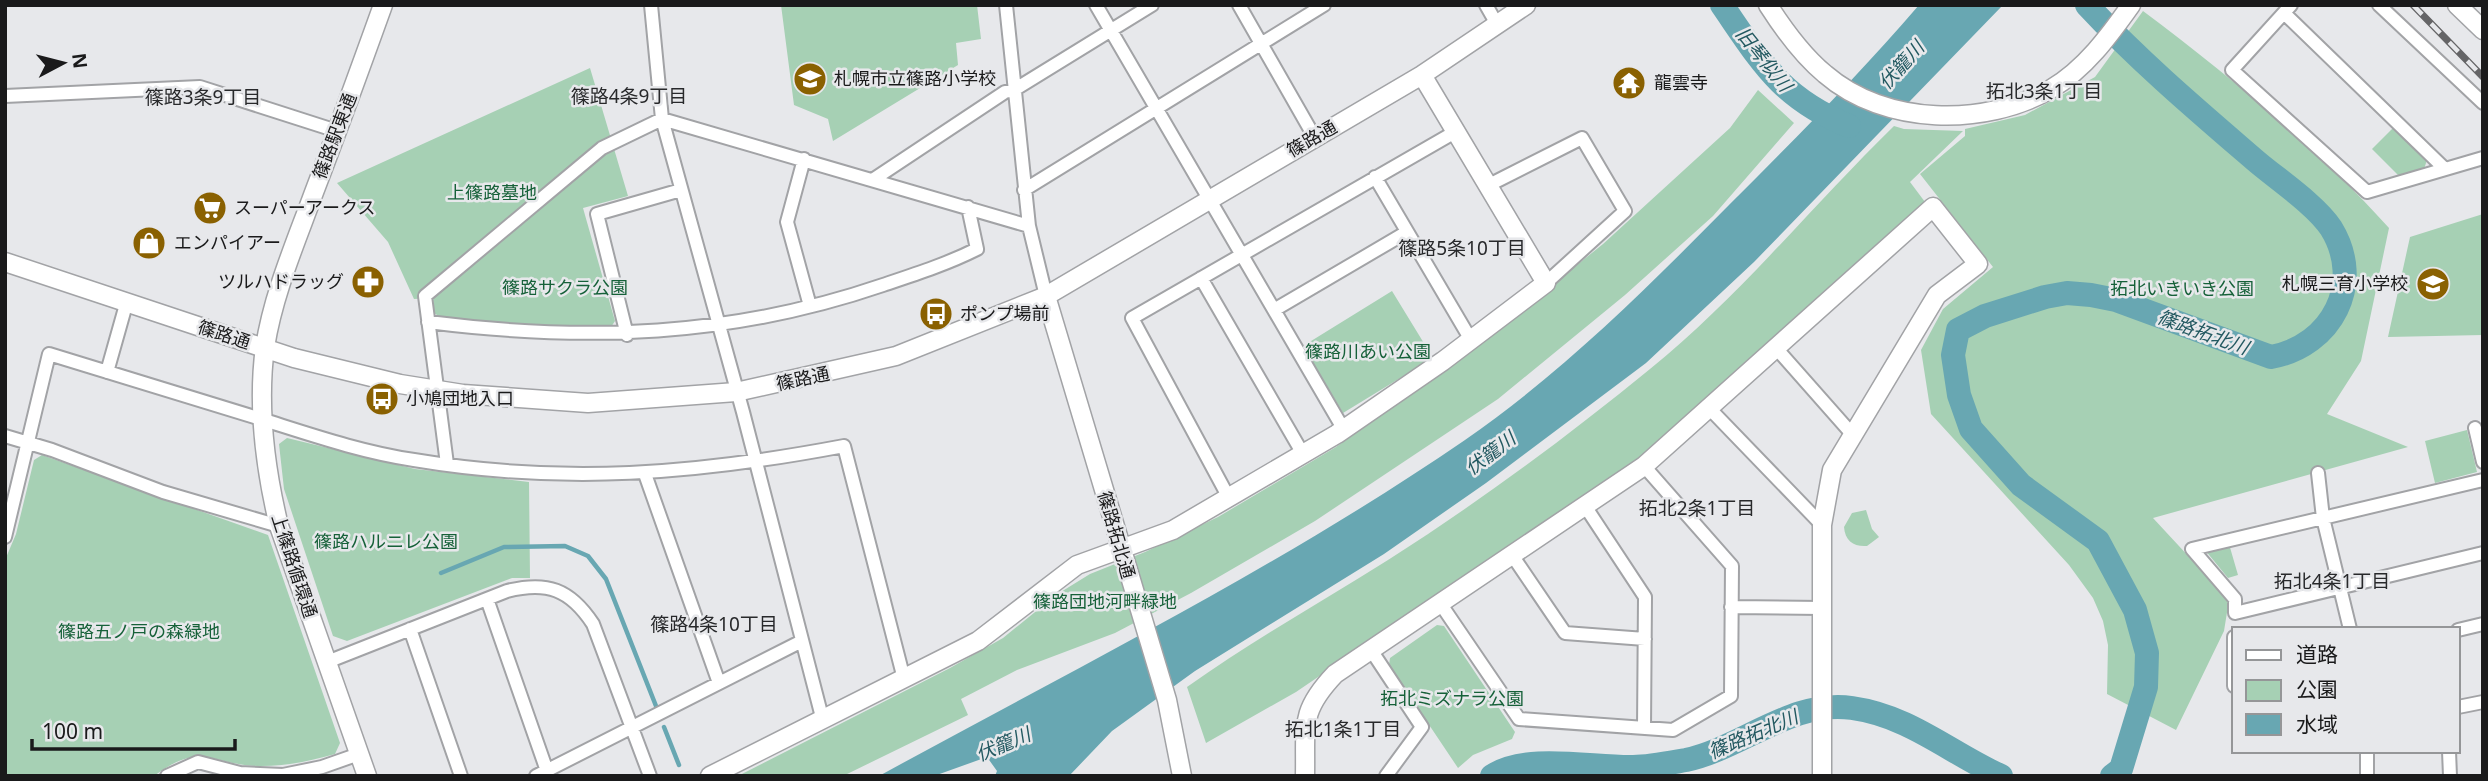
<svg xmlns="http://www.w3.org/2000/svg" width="2488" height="781" font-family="'Noto Sans','Noto Sans JP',sans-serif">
<rect width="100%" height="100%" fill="#e7e8eb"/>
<path fill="#a6d0b4" d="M781,5h196l4,34 -25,4 2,22 -125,76 -5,-22 -34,-14z
M2143,11c88,66 173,136 246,217l-28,133 -34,53 81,33 -255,71 76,82 -5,31 -48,99 -69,-36 1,-49 -5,-24 -10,-23 -24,-33 -138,-151 -10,-64 22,-41 50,-42 -73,-93 45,-38v-7l60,-14 70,-38z
M590,68l38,128 -45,12 32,113 -4,6 -67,-1 -104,-9 -6,-4 -1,-15 -19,1 -26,-57 -51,-59z
M1758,90l36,33 -81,93 -88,79 -127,104 -183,122 -124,72 -76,40 -98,37 -56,29 7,16 -125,61h-105l212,-108 53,-30 53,-43 34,-21 55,-22 73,-35 118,-70 134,-96 133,-107 127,-116z
M1894,126l10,3 59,2 -53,51 15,20 -288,258 -341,232 -90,51 -19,-56c65,-46 134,-85 201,-127 91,-58 179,-123 262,-191 89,-72 162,-163 244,-243z
M2393,128l34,32 -3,9 -25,7 -27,-27z
M2483,214v121l-95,2 22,-100z
M1392,291l41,67 -90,55 -40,-67z
M2467,430l10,42 -42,11 -10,-42z
M287,438l128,31 114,13 1,96h-18l-165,63 -14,-5 -49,-147 -5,-45z
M42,455l226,80 72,208 -5,11c-24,7 -49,12 -74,12 -50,0 -57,-27 -107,10h-149v-216l11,-26 18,-74z
M1866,510l6,19 7,8 -12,9c-13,1 -22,-5 -23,-19l8,-14z
M2229,544l9,31 -10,3 -23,-28z
M1437,625l7,1 71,106 -3,7 -39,16 -15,13 -69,-103 1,-7z"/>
<path fill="#68a7b2" d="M1919,5h84l-249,257 -108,101 -160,120 -102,71 -189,117 -83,60 -43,45h-74l2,-5 -10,-14 -53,19h-55c197,-108 401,-209 586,-336 98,-68 181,-151 264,-235 65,-65 130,-130 190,-200z"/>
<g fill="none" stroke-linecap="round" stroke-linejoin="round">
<path stroke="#68a7b2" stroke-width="4.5" d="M441,573l63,-26 61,-1 23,10 18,23 50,127
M664,727l15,38"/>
<path stroke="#68a7b2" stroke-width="24" d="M1722,5c40,58 59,93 127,121
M2087,5c52,56 111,106 169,156 21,18 60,44 75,67 34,55 1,118 -60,129l-155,-57 -25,-5 -24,-2 -22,4 -60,19 -27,14 -5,25 6,40 12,34 50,56 77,56 37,69 12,43 -1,34 -25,82 -9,7
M1492,776c35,-23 100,-8 141,-9 17,0 36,-4 53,-7 56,-12 107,-61 166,-52 58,8 98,45 149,68"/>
<defs>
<path id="street" d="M651,5l11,114 81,293 80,309
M1006,5l23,221 17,70
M1096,5l248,425
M1239,5l76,133
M1486,5l12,21
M2291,5l-59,65 135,122 116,-34
M2379,5l104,98
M2284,13l161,156
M5,96l195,-9 137,44
M804,159l-17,63 23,84
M1375,177l96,163
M874,179l131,-87 9,-2 138,-85
M1489,185l93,-47 43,73 -79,72
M1024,190l300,-185
M1201,278l102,176
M1274,310l133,-78
M428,322c158,20 303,15 455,-37 33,-11 64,-21 94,-36l-9,-42
M627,335l-30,-121 84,-24
M1776,348l76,86
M107,372l20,-71
M1709,408l113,117
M2475,428l8,34
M5,436l47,14 111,42 116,34
M447,464l-22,-168 177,-148 60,-29 367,107
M2318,473l5,45 27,111
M645,474l74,209
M2483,480l-291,69 43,50v14l248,-60
M1229,498l-97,-180 323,-186
M1585,506l60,91 -1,131
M5,537l44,-183c71,22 142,43 212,65 51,16 100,33 153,41 150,25 282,14 430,-14l60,233
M1512,555l53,78 80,6
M487,599l60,172
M1440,603l79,116 154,11 58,-34 1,-130 -88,-100
M1731,607l91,1
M410,629l51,147
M2458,630l25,-6
M2234,637v49
M1371,650l51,77 -36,49
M327,662l180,-71c40,-10 63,-2 86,33l57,152
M2458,707l25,-5
M2367,751v25
M2449,751l1,25
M167,776l31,-14 42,11 43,2 39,-8 37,-13
M536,776l266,-135"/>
<path id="secondary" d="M1768,5c16,25 34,50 57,69 60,52 160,53 226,15 34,-20 58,-53 80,-84
M2457,5l26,25
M5,262l289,96 106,26 63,10 125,9 148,-11 160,-36 150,-60 376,-221 104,-70
M1046,296l121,404 15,76
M367,776l-88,-250c-14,-58 -22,-119 -14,-179 8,-52 30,-103 48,-152 24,-63 47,-126 70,-190
M710,776l268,-135 99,-76 96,-35 164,-96 106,-73 103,-78 -124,-208
M1305,776c1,-50 -6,-64 30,-102l309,-208 289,-259 45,57 -41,31 -105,175 -10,55v251"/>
</defs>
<use href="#street" stroke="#a2a3a6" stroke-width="16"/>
<use href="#secondary" stroke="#a2a3a6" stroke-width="21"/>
<use href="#street" stroke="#fff" stroke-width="12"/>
<use href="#secondary" stroke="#fff" stroke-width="18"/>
<defs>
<path id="rail" d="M2413,5l70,72"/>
</defs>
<use href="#rail" stroke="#656567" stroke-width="7"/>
<use href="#rail" stroke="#e7e8eb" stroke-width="4.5" stroke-dasharray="13" stroke-linecap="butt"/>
</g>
<defs>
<symbol id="school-disc" viewBox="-11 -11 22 22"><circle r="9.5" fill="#8a6101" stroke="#e7e8eb"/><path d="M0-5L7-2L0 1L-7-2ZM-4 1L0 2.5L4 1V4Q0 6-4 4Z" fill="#fff"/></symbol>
<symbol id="temple-disc" viewBox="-11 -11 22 22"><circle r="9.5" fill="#8a6101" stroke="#e7e8eb"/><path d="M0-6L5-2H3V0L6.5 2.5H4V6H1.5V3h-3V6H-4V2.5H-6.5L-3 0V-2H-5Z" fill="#fff"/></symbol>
<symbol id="supermarket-disc" viewBox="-11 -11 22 22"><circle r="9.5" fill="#8a6101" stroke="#e7e8eb"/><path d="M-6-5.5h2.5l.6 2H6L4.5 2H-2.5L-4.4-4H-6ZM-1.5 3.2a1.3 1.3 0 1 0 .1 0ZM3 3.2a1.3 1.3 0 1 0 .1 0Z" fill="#fff"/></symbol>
<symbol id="shop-disc" viewBox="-11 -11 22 22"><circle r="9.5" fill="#8a6101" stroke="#e7e8eb"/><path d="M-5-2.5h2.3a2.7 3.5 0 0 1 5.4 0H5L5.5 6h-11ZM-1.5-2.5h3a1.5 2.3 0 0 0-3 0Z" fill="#fff"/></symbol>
<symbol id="pharmacy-disc" viewBox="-11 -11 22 22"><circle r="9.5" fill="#8a6101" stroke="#e7e8eb"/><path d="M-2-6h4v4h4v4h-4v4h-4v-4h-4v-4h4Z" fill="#fff"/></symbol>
<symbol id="bus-disc" viewBox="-11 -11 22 22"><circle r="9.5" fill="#8a6101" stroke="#e7e8eb"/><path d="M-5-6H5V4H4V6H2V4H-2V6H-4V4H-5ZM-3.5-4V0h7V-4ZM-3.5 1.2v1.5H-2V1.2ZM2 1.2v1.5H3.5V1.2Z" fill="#fff"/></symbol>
</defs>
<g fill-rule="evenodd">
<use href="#school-disc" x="791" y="60" width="38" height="38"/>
<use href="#temple-disc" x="1610" y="64" width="38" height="38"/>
<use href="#supermarket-disc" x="191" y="189" width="38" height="38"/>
<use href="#shop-disc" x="130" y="224" width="38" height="38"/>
<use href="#pharmacy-disc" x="349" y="263" width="38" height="38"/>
<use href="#school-disc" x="2414" y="265" width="38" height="38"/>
<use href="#bus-disc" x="917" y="295" width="38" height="38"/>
<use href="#bus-disc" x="363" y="380" width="38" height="38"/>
</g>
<g text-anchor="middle" stroke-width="5" stroke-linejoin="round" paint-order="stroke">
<g font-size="18" fill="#1a1a1b" stroke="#e7e8eb" text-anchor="start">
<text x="834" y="85">札幌市立篠路小学校</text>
<text x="1654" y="89">龍雲寺</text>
<text x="234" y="214">スーパーアークス</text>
<text x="174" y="249">エンパイアー</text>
<text x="344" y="288" text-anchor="end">ツルハドラッグ</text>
<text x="2408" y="290" text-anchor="end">札幌三育小学校</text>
<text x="960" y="320">ポンプ場前</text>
<text x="406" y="405">小鳩団地入口</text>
</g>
<g font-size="18" fill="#1a1a1b" stroke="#e7e8eb">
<text transform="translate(335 136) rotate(-69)" y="6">篠路駅東通</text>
<text transform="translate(1312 139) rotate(-30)" y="6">篠路通</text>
<text transform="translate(224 335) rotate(18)" y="6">篠路通</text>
<text transform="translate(803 379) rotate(-12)" y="6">篠路通</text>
<text transform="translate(1116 535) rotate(74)" y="6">篠路拓北通</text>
<text transform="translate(294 566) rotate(72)" y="6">上篠路循環通</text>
</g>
<g font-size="18" fill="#166139" stroke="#e7e8eb">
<text x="492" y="199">上篠路墓地</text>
<text x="565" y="294">篠路サクラ公園</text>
<text x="2182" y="295">拓北いきいき公園</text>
<text x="1368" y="358">篠路川あい公園</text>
<text x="386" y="548">篠路ハルニレ公園</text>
<text x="1105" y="608">篠路団地河畔緑地</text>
<text x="139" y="638">篠路五ノ戸の森緑地</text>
<text x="1452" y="705">拓北ミズナラ公園</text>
</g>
<g font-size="19" font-style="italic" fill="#235961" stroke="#e7e8eb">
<text transform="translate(1764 59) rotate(51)" y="7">旧琴似川</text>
<text transform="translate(1901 65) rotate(-48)" y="7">伏籠川</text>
<text transform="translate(2203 332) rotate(20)" y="7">篠路拓北川</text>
<text transform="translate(1490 453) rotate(-37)" y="7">伏籠川</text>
<text transform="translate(1753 734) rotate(-23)" y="7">篠路拓北川</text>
<text transform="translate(1003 744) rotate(-23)" y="7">伏籠川</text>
</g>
<g font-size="19" fill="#28292b" stroke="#e7e8eb">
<text x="2044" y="98">拓北3条1丁目</text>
<text x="629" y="103">篠路4条9丁目</text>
<text x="203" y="104">篠路3条9丁目</text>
<text x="1462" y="255">篠路5条10丁目</text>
<text x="1697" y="515">拓北2条1丁目</text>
<text x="2332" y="588">拓北4条1丁目</text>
<text x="714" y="631">篠路4条10丁目</text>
<text x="1343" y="736">拓北1条1丁目</text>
</g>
</g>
<rect width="2488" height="781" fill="none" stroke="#1a1a1b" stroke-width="14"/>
<rect x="2232" y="627" width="228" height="126" fill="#e7e8eb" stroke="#959698" stroke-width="2"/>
<rect x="2246" y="650" width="35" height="10" fill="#ffffff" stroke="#959698" stroke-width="2"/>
<text x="2296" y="662" font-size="21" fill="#1a1a1b">道路</text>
<rect x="2246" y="680" width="35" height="21" fill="#a6d0b4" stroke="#959698" stroke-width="2"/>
<text x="2296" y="697" font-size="21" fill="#1a1a1b">公園</text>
<rect x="2246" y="714" width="35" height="21" fill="#68a7b2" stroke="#959698" stroke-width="2"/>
<text x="2296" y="732" font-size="21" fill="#1a1a1b">水域</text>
<g transform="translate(63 63) rotate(83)" stroke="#e7e8eb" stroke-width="5" paint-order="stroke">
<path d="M0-5L12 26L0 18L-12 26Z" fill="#1a1a1b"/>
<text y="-10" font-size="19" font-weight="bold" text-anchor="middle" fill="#1a1a1b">N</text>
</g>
<path d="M32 739v10h203v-10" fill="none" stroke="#1a1a1b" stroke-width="3.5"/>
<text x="42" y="739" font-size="21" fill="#1a1a1b" stroke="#e7e8eb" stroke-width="5" paint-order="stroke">100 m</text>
</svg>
